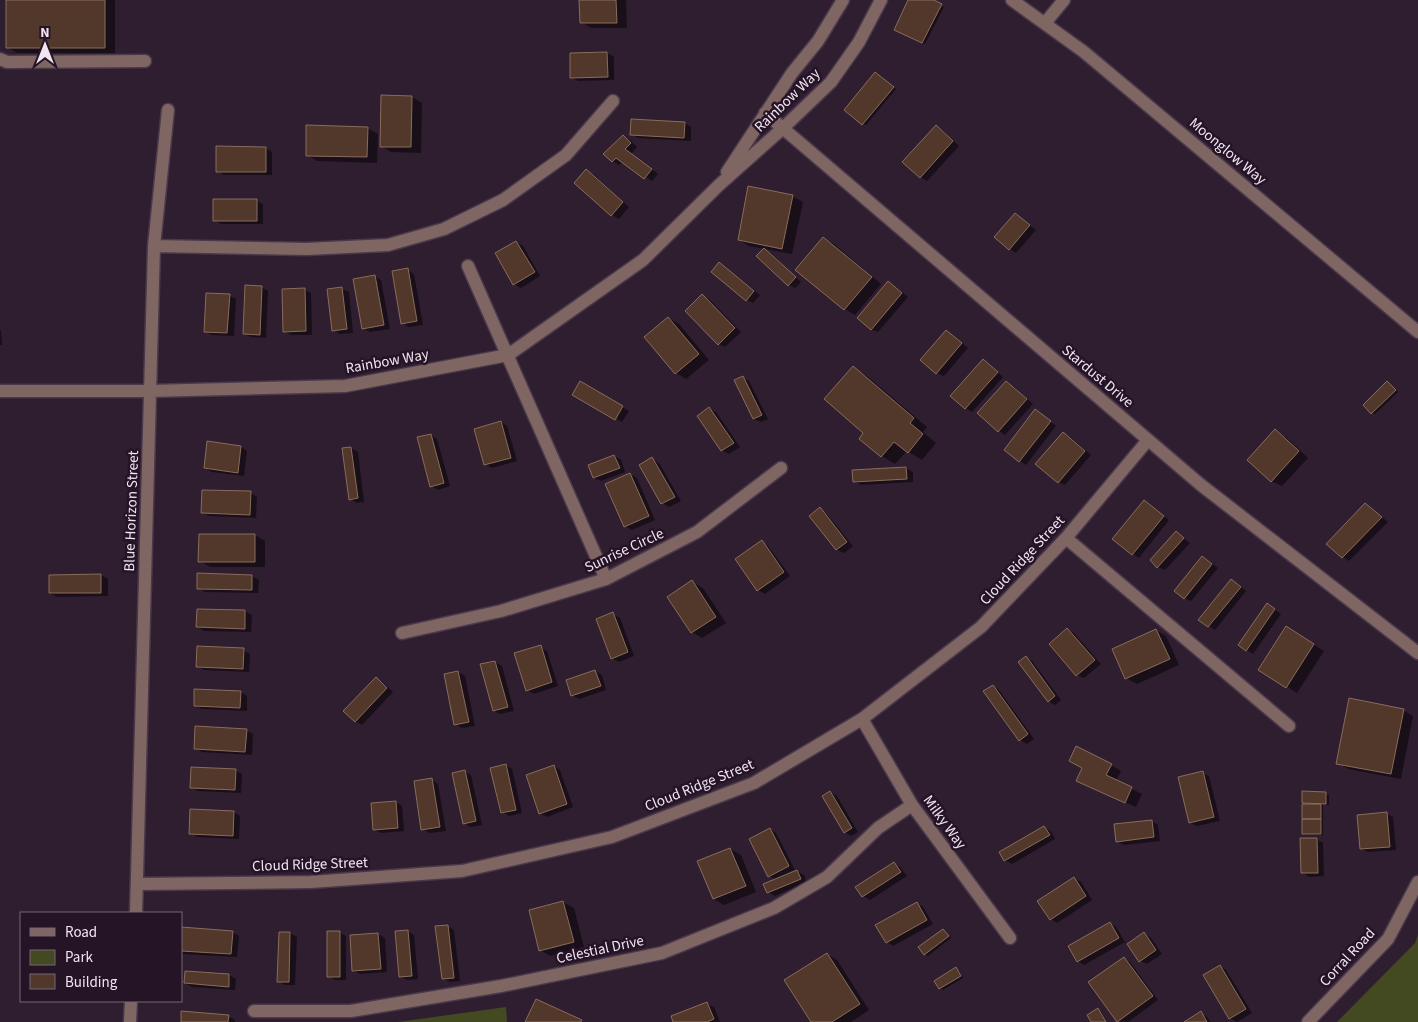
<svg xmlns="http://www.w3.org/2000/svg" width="1418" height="1022" font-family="'Source Sans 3',sans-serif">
<rect width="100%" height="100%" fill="#2f1d30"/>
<path fill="#434a22" d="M1418,935v87h-81l78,-79z
M506,1007l1,15h-109z"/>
<path fill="#0007" d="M7,0h108v53h-98l-10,-6z
M581,0h45l1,28h-36l-10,-6z
M910,0h21l13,7 -19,37 -30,-15z
M607,53l7,4v23l-36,1 -7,-4z
M879,75l17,14 -30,36 -3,-1z
M412,97l10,6 -1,50 -30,-1 -10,-6z
M685,123l6,4v14l-53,-3 -7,-4z
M936,126l6,4 17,16 -32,35 -7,-4z
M367,128l11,6 -1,29 -60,-2 -10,-6z
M623,136l7,4 7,7 -6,7 27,20 -6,7 -29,-19 -4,3 -7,-4z
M266,148l6,4v23h-48l-7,-4z
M586,171l7,3 36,33 -10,12 -7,-4z
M792,196l11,6 -11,52 -43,-8 -10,-6z
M256,200l7,4v20h-42l-7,-4z
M1015,214l21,16 -20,23 -6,-4z
M824,238l10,6 47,40 -26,31 -10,-6z
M516,242l7,4 17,30 -19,12 -7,-4z
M764,250l7,3 30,29 -6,6 -6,-3z
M720,264l6,4 34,27 -7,8 -6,-3z
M408,270l6,4 9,51 -14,2 -7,-4z
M374,276l7,4 9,49 -20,3 -7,-4z
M889,282l19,15 -30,35 -7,-3z
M261,287l7,4 -2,47 -15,-1 -7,-3z
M342,289l7,3 4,41 -13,1 -7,-4z
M305,290l6,3 1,42h-21l-7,-4z
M230,296l6,3 -2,37 -22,-1 -7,-4z
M702,296l7,3 32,33 -16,15 -6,-3z
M668,318l11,6 30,36 -23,19 -10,-6z
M0,330l1,1 1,14h-2z
M946,331l22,17 -24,28 -7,-3z
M983,361l6,3 14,13 -31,35 -6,-4 -14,-12z
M853,368l14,8 60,51 -4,5 13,11 -14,17 -15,-9 -12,13 -13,-8 -17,-24z
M743,378l6,3 19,38 -7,3 -7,-3 -19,-38z
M580,383l49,28 -7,11 -48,-28z
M1006,383l7,3 20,18 -28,31 -6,-4z
M1390,384l8,8 -23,22 -3,-1z
M709,409l7,3 24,35 -11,7 -7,-4 -24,-33z
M1042,415l14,11 -30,39 -6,-4z
M501,422l6,4 10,35 -25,7 -7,-4z
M1275,431l11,6 22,21 -26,28 -11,-5z
M1063,433l7,4 21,18 -26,30 -6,-3z
M431,435l6,4 13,47 -12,4 -7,-4z
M241,447l6,4 -3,25 -32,-4 -7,-4z
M351,448l7,4 6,50 -7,1 -7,-4z
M614,456l7,4 4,12 -24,9 -7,-3 -4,-13z
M652,459l7,4 22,38 -12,6 -7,-4z
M906,468l7,4v10l-52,3 -7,-4z
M630,474l7,4 18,42 -23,10 -7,-4z
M251,493l6,4 -1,21 -47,-2 -7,-4z
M1144,502l25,18 -30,38 -6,-4z
M820,509l6,4 27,33 -9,7 -7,-3 -26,-34z
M1372,509l16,13 -39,39 -6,-4z
M1177,533l13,10 -25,27 -7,-3z
M255,535l10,6v26h-55l-10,-6z
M762,542l6,4 22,30 -25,18 -7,-4z
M1203,557l15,11 -27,33 -7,-3z
M101,575l7,4v17l-51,1 -7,-4z
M199,575l53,1 7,4 -1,13 -53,-1 -7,-4z
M692,582l11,6 23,35 -24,15 -10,-6z
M1238,584l8,7 -31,39 -15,-11z
M1274,609l7,5 -28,40 -14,-9z
M245,611l7,4 -1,17 -47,-1 -6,-4z
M613,614l7,4 14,38 -15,6 -7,-4z
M1067,629l7,4 27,31 -17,14 -7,-3z
M1156,630l10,6 13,29 -42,19 -11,-6z
M1296,633l28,18 -27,42 -38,-24z
M540,647l7,4 11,35 -24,8 -7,-4z
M243,650l7,4 -1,18 -45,-2 -7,-4z
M1026,658l6,3 29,39 -6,5 -7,-4z
M495,662l7,4 12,45 -14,3 -6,-3z
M595,671l7,4 4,15 -27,9 -7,-4z
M458,672l7,4 10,50 -13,2 -7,-4z
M376,679l6,3 11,10 -31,33 -7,-4z
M993,686l6,4 35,49 -7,5 -7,-4z
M241,692l6,4v15l-45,-2 -7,-3z
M1403,710l10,6 -12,63 -53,-10 -10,-6z
M246,730l7,4 -1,21 -50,-3 -7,-4z
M506,765l6,4 10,44 -13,3 -7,-4z
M1111,765l10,6 -5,10 26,13 -6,13 -48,-21 -11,-6 6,-13z
M554,766l6,4 13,37 -26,10 -7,-4z
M235,770l7,4 -1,19 -43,-2 -7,-3z
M464,771l7,4 11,50 -12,2 -6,-4z
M1202,773l7,3 11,45 -23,5 -7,-3z
M432,780l6,4 8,47 -17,2 -6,-4z
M830,792l7,4 21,36 -7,4 -6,-4z
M1303,793l23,1 3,1v10l-6,-1v31h-17l-3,-2 5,-28 -5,-3z
M396,802l6,4 2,25 -23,2 -7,-4z
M234,812l6,4 -1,23 -42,-2 -6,-4z
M1387,814l6,3 3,33 -28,2 -6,-3z
M1152,821l6,4 2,16 -36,4 -7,-4z
M1044,828l7,3 4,8 -43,25 -7,-4 -4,-7z
M770,829l6,4 19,37 -6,2 1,2 7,-3 7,4 3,7 -32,14 -7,-4 9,-12 -8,-4z
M1316,839l7,4 1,33 -15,1 -6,-4z
M730,849l11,6 15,37 -32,13 -10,-6z
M894,863l6,4 7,9 -37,24 -7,-4z
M1074,878l7,4 11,18 -35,23 -7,-4z
M563,902l11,6 10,39 -34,9 -10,-6z
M917,903l6,4 10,17 -40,22 -6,-4z
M1110,923l6,4 9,15 -41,23 -6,-4z
M447,926l7,4 6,51 -10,1 -7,-4z
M181,929l51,3 7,4 -2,21 -54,-3 -2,-2z
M943,930l8,8 -23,18 -3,-2z
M408,931l6,4 4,44 -11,1 -7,-4z
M339,932l7,4v44h-11l-6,-4z
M280,933h10l7,4 -2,48h-10l-6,-4z
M378,934l7,4 2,34 -27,2 -7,-4z
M1145,934l6,4 11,16 -15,10 -7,-3z
M827,954l10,6 32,50 -18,12h-38z
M1124,958l6,4 28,38 -30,22 -10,-1z
M1220,966l6,4 26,43 -15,9 -7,-4 -26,-42z
M956,969l3,2 4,7 -20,12 -3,-2 -5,-7z
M229,975l7,4 -1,11 -43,-3 -7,-4z
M707,1004l7,3 6,15h-46z
M1098,1010l3,1 6,11h-14z
M1201,1013l6,4 4,5h-25z
M228,1016l7,4v2h-53z"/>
<path fill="#52382a" stroke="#896c5c" d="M6,0h99v48h-99z
M579,0h37l1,23h-37z
M908,0h26l8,4 -20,39 -28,-13z
M607,52l1,25 -38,1v-25z
M875,72l19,15 -32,38 -18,-15z
M381,95l31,1 -1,51h-31z
M631,119l54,3 -1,16 -54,-3z
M306,125l62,2 -1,30 -61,-1z
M936,125l17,16 -33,37 -18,-16z
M623,135l8,8 -6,6 27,20 -8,10 -28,-21 -4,4 -9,-8z
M216,146l50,1v25h-50z
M586,169l37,33 -12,14 -37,-33z
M748,186l45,9 -11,54 -44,-9z
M213,199h44v22h-44z
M1015,213l15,12 -21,25 -15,-13z
M823,237l49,40 -28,33 -49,-40z
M516,241l19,31 -22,13 -18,-32z
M764,248l32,29 -8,9 -32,-30z
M719,262l35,29 -8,10 -35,-29z
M408,268l9,53 -16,3 -9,-53z
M375,275l9,50 -22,4 -9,-50z
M888,281l14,12 -31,37 -14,-12z
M245,285l17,1 -2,49 -17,-1z
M342,287l5,42 -15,2 -5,-42z
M305,288l1,43 -23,1 -1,-43z
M206,293l24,1 -3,39 -23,-1z
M702,294l33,34 -17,17 -33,-34z
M668,317l31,37 -24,20 -31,-37z
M946,330l16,13 -26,31 -16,-14z
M983,359l15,13 -33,37 -15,-13z
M853,366l61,52 -4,5 13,11 -15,19 -14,-11 -13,15 -22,-18 4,-6 -39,-34z
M743,376l19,39 -9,4 -19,-39z
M580,381l43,25 -8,14 -43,-25z
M1006,381l21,18 -29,33 -21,-19z
M1387,381l9,9 -25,24 -8,-9z
M709,407l25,36 -13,8 -24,-35z
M1035,409l16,12 -32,41 -15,-12z
M501,421l10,37 -27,7 -10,-36z
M1275,429l24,22 -28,31 -24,-22z
M1063,432l22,19 -27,32 -23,-19z
M431,434l13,49 -14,4 -13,-50z
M207,441l34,5 -3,27 -34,-5z
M351,447l7,51 -9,2 -7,-52z
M614,455l6,13 -27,10 -5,-13z
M652,457l23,40 -14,7 -22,-39z
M906,467l1,12 -54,3 -1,-12z
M630,473l19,43 -25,11 -19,-43z
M202,490l49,1 -1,24 -49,-2z
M1144,500l20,16 -32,39 -20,-16z
M1365,503l17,14 -40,41 -16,-14z
M820,507l27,35 -11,8 -27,-34z
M1176,531l8,7 -27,30 -7,-8z
M199,534h56v28h-57z
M762,540l22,32 -27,19 -22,-32z
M1202,556l10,8 -28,35 -10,-8z
M197,573l55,2v15l-55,-1z
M101,574v19h-52v-18z
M1231,579l10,8 -33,40 -10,-7z
M692,580l24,37 -25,16 -24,-36z
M1267,603l8,6 -29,42 -8,-6z
M197,609l48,1v19l-49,-2z
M613,612l15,40 -17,7 -15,-40z
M1286,626l28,18 -28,44 -28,-18z
M1067,628l28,32 -19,16 -27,-32z
M1156,629l14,30 -45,20 -13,-30z
M541,645l11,37 -26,9 -12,-38z
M197,646l47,2 -1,21 -47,-2z
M1026,656l29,40 -7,6 -30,-40z
M495,661l13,46 -15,4 -13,-47z
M595,670l6,16 -30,10 -5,-16z
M458,671l11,51 -15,3 -10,-51z
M376,677l11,11 -32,34 -12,-11z
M993,685l35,49 -9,7 -36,-50z
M194,689l47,2 -1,17 -46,-2z
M1349,698l55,11 -13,65 -55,-10z
M195,726l52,3 -2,23 -51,-3z
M1076,746l36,18 -6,11 26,12 -7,16 -49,-22 6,-13 -13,-7z
M506,764l10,46 -15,3 -11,-45z
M554,765l13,39 -28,10 -13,-39z
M191,767l45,2 -1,21 -45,-2z
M465,770l11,51 -13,3 -11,-51z
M1203,771l11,46 -25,6 -11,-46z
M432,778l8,49 -19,3 -7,-49z
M830,791l22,37 -8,5 -22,-37z
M1302,791l24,1v12l-24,-1z
M396,801l2,27 -25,2 -2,-27z
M1302,804h19v15h-19z
M190,809l44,2 -1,25 -44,-2z
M1387,812l3,35 -30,2 -3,-34z
M1302,819h19v15h-19z
M1152,820l2,17 -38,5 -2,-18z
M1044,826l6,9 -46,26 -5,-9z
M770,828l19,38 -21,11 -19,-38z
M1300,838h17l1,35h-17z
M730,848l16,38 -33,13 -16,-38z
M894,862l7,10 -39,25 -7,-10z
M797,870l4,9 -34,14 -4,-9z
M1074,877l12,19 -36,24 -13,-19z
M563,901l11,41 -35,9 -10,-41z
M917,902l10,18 -41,23 -11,-18z
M1110,922l9,16 -42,24 -9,-16z
M448,925l6,53 -12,1 -7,-53z
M181,927l52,4 -2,23 -50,-3z
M943,929l6,7 -25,19 -6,-8z
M408,930l4,46 -13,1 -4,-46z
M327,931h13v46h-13z
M279,932h11l-1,50h-12z
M1144,932l12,18 -17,12 -12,-18z
M378,933l3,36 -29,2 -2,-36z
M827,953l33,51 -28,18h-21l-27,-42z
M1124,957l29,39 -36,26 -29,-40z
M1220,965l26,44 -17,10 -26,-44z
M956,967l5,9 -22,13 -5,-8z
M185,971l44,3v13l-45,-4z
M536,999l46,21 -1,2h-56z
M707,1002l7,17 -7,3h-34l-2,-6z
M1098,1008l8,14h-15l-4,-7z
M181,1011l48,4 -1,7h-47z
M1201,1011l6,11h-23z"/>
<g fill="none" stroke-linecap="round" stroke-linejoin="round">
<defs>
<path id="minor" d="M1012,0l72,52 334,280
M1045,23l19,-23
M0,59l7,3 138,-1
M765,113l436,372 217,168
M727,172l65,-99 26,-32 25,-41
M154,246l153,3 81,-4 56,-16 59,-29 63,-45 47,-54
M468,266l138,313
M0,391h150l195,-5 163,-31 135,-95 75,-74 64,-57 49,-47 28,-40 22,-42
M1066,538l223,188
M402,633l99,-22 105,-32 91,-47 84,-64
M862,719l50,86 98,133
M137,884l174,-2 151,-11 150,-34 142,-54 108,-64 119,-92 85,-89 82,-98
M136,913l18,-667 14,-136
M254,1011h97l150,-25 161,-33 112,-45 53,-31 51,-49 34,-23
M130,1022l1,-21
M1308,1022l80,-83 30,-57"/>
</defs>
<use href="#minor" stroke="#4a394b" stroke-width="15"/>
<use href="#minor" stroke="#7f6663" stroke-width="12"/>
</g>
<g text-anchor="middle" stroke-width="5" stroke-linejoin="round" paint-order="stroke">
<g font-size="15" fill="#f1e4f1" stroke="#251326">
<text transform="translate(787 100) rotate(-44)" y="5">Rainbow Way</text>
<text transform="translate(1228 151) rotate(40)" y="5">Moonglow Way</text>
<text transform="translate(387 361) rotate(-10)" y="5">Rainbow Way</text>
<text transform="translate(1098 376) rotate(40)" y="5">Stardust Drive</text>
<text transform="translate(131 511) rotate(-88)" y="5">Blue Horizon Street</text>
<text transform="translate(624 550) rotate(-25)" y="5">Sunrise Circle</text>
<text transform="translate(1022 560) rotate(-47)" y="5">Cloud Ridge Street</text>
<text transform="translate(699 785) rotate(-22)" y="5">Cloud Ridge Street</text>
<text transform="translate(945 822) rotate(54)" y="5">Milky Way</text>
<text transform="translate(310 864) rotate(-2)" y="5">Cloud Ridge Street</text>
<text transform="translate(600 949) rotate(-12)" y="5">Celestial Drive</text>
<text transform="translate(1347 957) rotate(-47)" y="5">Corral Road</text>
</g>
</g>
<rect x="20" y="912" width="162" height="90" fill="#251326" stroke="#776777"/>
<rect x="30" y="928" width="25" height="8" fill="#7f6663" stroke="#776777"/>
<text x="65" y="937" font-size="15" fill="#f1e4f1">Road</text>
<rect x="30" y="950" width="25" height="15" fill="#434a22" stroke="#776777"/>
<text x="65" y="962" font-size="15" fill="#f1e4f1">Park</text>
<rect x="30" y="974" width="25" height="15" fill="#52382a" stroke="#776777"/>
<text x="65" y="987" font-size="15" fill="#f1e4f1">Building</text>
<g transform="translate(45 45)" stroke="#251326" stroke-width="4" paint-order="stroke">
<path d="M0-4L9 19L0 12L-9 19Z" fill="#f1e4f1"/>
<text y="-8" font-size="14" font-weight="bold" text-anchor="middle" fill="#f1e4f1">N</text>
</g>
</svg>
